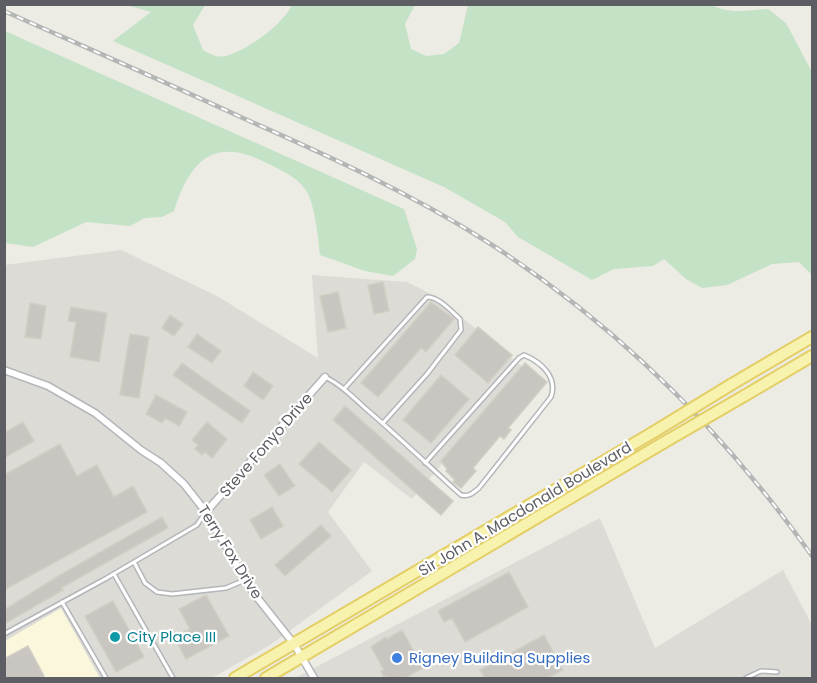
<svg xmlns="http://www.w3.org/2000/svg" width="817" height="683" font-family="Poppins,sans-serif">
<rect width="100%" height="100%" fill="#edece4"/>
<path fill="#fbf7dc" d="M61,608l39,70h-95l-1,-37z"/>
<path fill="#dcdbd6" d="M121,250l96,46 101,62 -6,-83 95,7 30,15 87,71 -112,131 -48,-37 -36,50 44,59 -102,74 -58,33h-112l-39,-70 -56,33 -1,-376z
M600,518l55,130 128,-78 29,55v53h-517z"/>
<path fill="#c3e2c6" d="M711,4c16,11 40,6 57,5l18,14 26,49v203l-13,-13 -27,2 -45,21 -25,3 -16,-9 -22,-20 -11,7 -39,3 -22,11 -74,-43 -13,-15 -61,-35 -331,-146 38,-29 -21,-6 2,-1h73l-12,20 10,25c7,4 14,8 23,6 22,-6 56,-31 66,-51h123l-10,19 6,25 15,7 18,-2 15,-11 9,-38z
M5,31l399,178 13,40 -2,10 -22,17 -28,-5 -45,-16c-2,-17 -5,-53 -15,-66 -9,-13 -25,-19 -38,-26 -53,-27 -77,-3 -93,48l-12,6 -17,1 -15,8 -44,-4 -53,25 -28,-4z"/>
<path fill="#c9c6c1" stroke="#d1cec3" stroke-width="1.5" d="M383,282l6,29 -15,3 -6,-29z
M338,292l8,36 -18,4 -8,-36z
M431,302l23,17 -28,33 -5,-4 -43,49 -17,-14z
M30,303l16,3 -5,33 -16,-2z
M71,307l36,6 -8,49 -29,-5 6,-35 -8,-1z
M170,315l13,9 -9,12 -12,-8z
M478,327l34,28 -24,28 -33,-28z
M130,334l19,3 -10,61 -19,-3z
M197,334l24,17 -9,12 -24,-16z
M182,363l68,48 -8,12 -69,-48z
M525,363l22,19 -39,46 3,2 -7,9 -4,-3 -27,32 3,3 -15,17 -8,-6 2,-2 -9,-9 1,-2 -6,-8z
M253,372l20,14 -10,14 -19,-14z
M441,375l28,24 -38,44 -28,-23z
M156,395l31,17 -8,14 -14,-8 -3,5 -16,-9z
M345,406l108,95 -12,14 -108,-95z
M23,422l11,19 -30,17v-25z
M207,422l20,17 -15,19 -7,-6 -3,3 -7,-6 3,-4 -6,-5z
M319,442l32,28 -19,22 -33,-28z
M60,444l17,32 20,-11 17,32 19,-11 14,26 -143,78v-115z
M280,464l15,22 -16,10 -15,-21z
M272,507l11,19 -22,13 -11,-19z
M162,517l6,11 -107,60 2,2 -59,34v-14l56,-35z
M321,525l10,11 -46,40 -10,-11z
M509,572l19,35 -63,35 -13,-24 -8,4 -6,-11z
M206,595l23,41 -43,23 -12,-22 16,-8 -11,-20z
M113,601l31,56 -28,15 -31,-56z
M402,630l21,38 -18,10h-17l-2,-2 -2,1 -3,-6 3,-1 -13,-23 15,-10 1,2z
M544,635l19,35 -15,8h-63l-5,-8z
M28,646l16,30 -3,2h-37v-19z"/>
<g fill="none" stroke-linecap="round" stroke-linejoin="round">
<defs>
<path id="lane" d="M325,377c15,7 28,20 40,31 33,28 64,58 96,87 8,2 12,-2 18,-7l72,-91c7,-20 -10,-35 -27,-42l-5,3 -94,105
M344,389l83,-92c12,0 24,14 33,22l1,11 -34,44 -44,49
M134,562l11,21 12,9 15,2 54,-6 19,-8
M114,574l59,104
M62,602l44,76
M4,634l101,-55 92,-54 8,-12
M746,678l15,-7 16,1"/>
<path id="street" d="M4,370l44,16 47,27 46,37 20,13 23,21 22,28 46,79 42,53 20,34
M206,512l119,-135"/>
<path id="primary" d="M732,384l80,-47
M744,396l68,-40
M235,678l417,-245
M266,678l397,-235"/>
</defs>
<use href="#lane" stroke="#b4b6ba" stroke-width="6"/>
<use href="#street" stroke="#b4b6ba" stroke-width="9"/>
<use href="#primary" stroke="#e4ce66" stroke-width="14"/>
<use href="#lane" stroke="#fff" stroke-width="3"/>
<use href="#street" stroke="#fff" stroke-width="6"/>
<use href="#primary" stroke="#f7f3af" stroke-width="10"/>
<defs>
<path id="rail" d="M4,11c81,36 161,71 241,108 84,37 167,75 244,124 128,82 236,190 323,313"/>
</defs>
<use href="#rail" stroke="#b4b5b5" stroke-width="4.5"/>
<use href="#rail" stroke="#fff" stroke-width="2" stroke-dasharray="7" stroke-linecap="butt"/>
<defs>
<path id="primary-bridge" d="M652,433l80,-49
M663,443l81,-47"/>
</defs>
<use href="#primary-bridge" stroke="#e4ce66" stroke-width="14" stroke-linecap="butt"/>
<use href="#primary-bridge" stroke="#f7f3af" stroke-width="10"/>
</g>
<circle fill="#0f9aa8" stroke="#fff" stroke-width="2" cx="115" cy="637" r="6"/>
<circle fill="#3f7fe0" stroke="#fff" stroke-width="2" cx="397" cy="658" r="6"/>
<g text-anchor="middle" stroke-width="4.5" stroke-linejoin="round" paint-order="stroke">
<g font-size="15" fill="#5c5e63" stroke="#fff">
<text transform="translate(266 445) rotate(-49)" y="5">Steve Fonyo Drive</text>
<text transform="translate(525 509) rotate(-31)" y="5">Sir John A. Macdonald Boulevard</text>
<text transform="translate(230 552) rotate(58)" y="5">Terry Fox Drive</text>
</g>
<g font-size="15" fill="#0d838f" stroke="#fff" text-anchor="start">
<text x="127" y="642">City Place III</text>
</g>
<g font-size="15" fill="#366cbe" stroke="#fff" text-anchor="start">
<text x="409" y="663">Rigney Building Supplies</text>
</g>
</g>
<rect width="817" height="683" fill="none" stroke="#5c5e63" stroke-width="12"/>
</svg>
